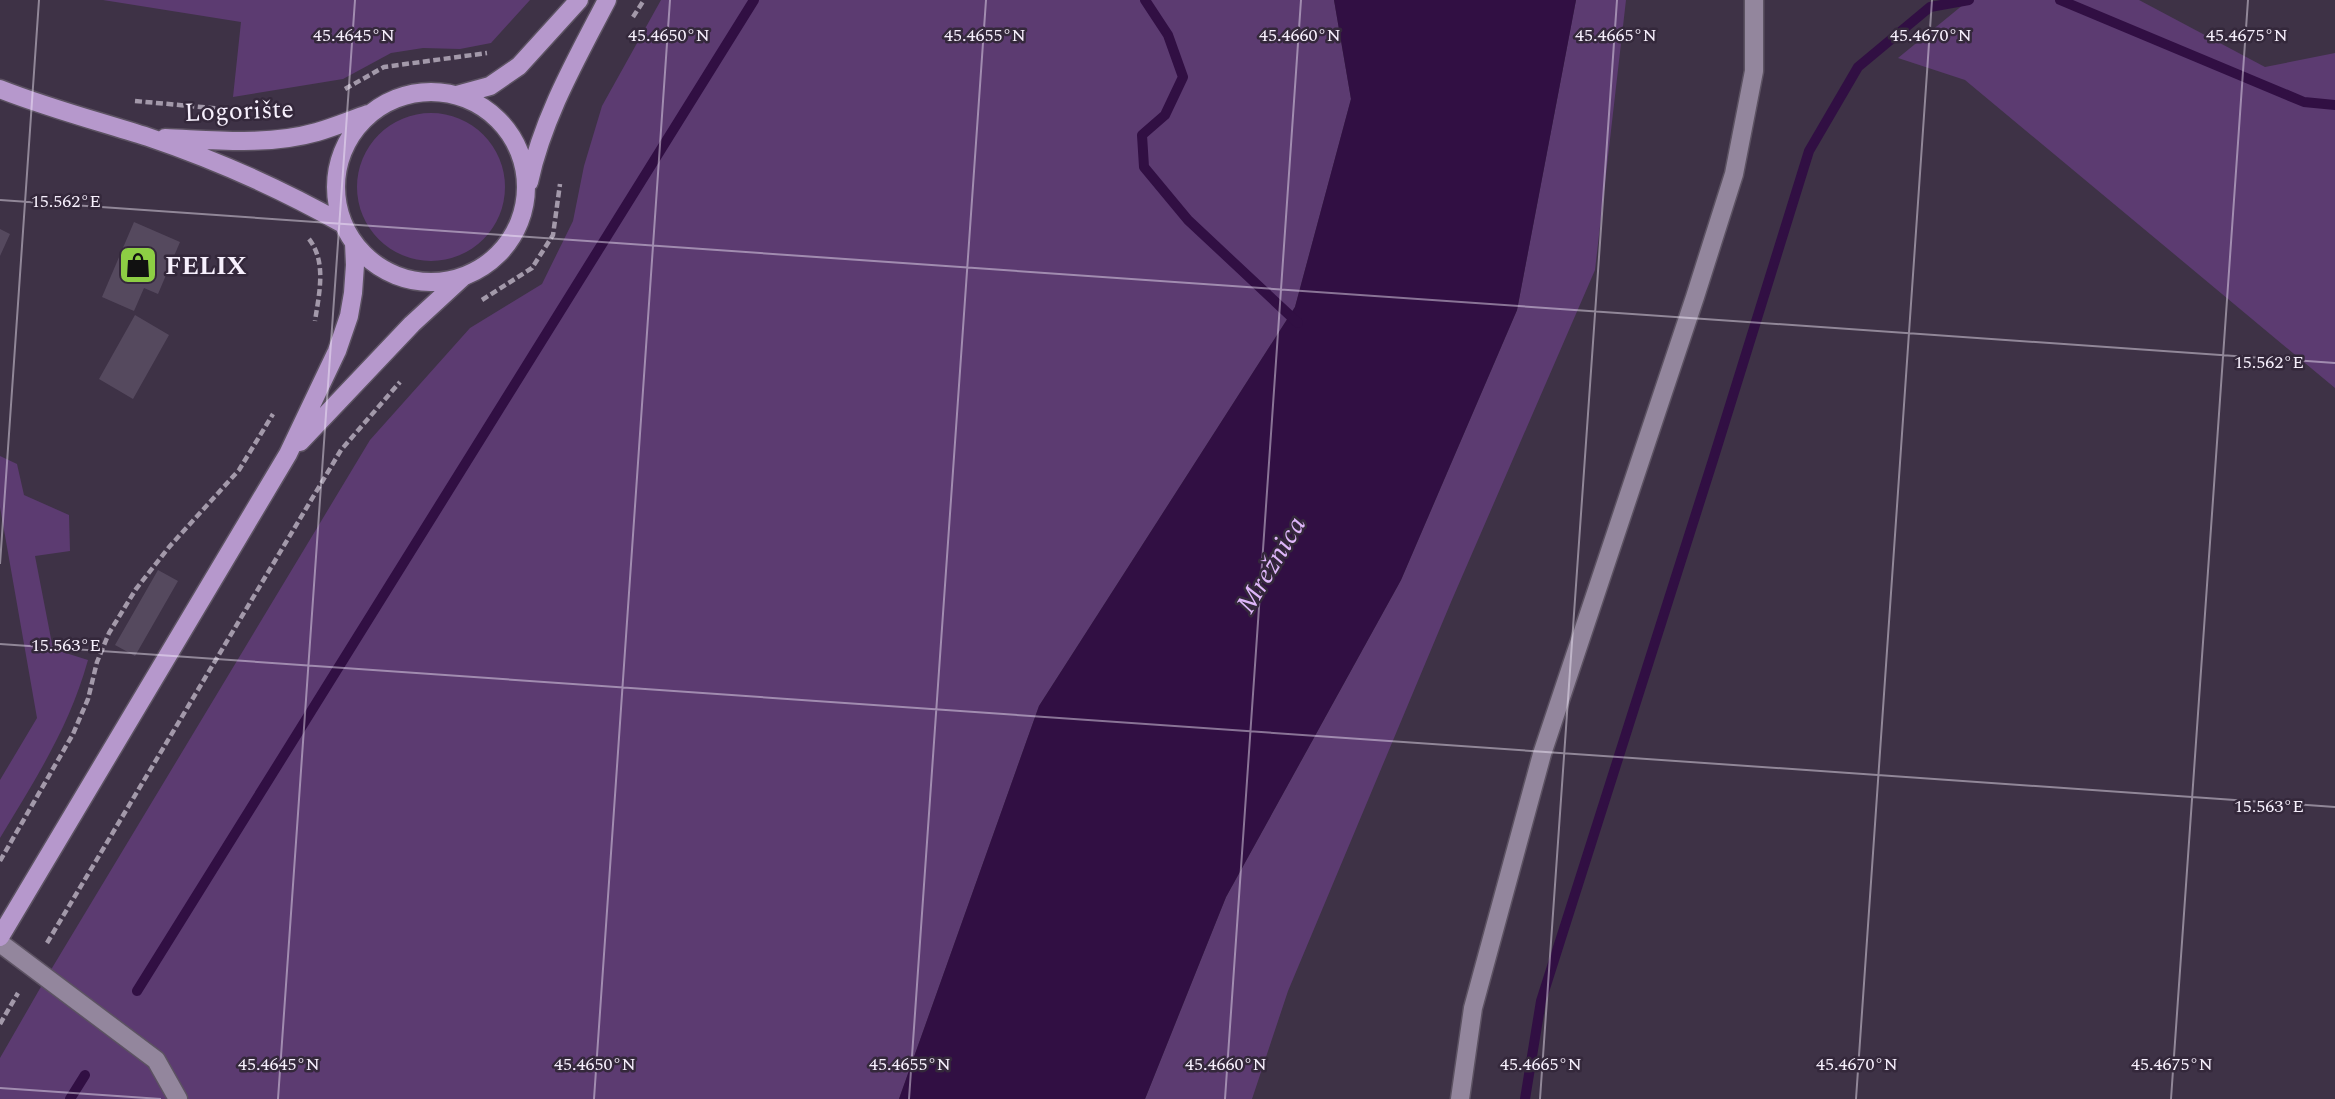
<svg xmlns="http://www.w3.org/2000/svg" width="2335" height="1099" font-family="Spectral,serif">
<rect width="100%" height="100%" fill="#3e3246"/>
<path fill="#5c3b71" d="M103,0h427l-39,43 -31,6 -37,-1 -32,5 -48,26 -110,18 8,-75z
M661,0h673l17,99 -56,208 -256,399 -140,393h-899v-41l46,-80 324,-538 100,-112 72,-44 31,-63 11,-55 18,-60z
M1576,0h50l-31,270 -144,332 -163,389 -36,108h-107l81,-202 175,-317 116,-270z
M1969,0h170l126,67 70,-14v335l-370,-308 -67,-22z
M357 187a74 74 0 1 1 148 0a74 74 0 1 1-148 0Z
M0,456l17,8 7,31 45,20 1,36 -35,5 18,93 35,11c-19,68 -52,118 -88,178v-58l37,-62 -37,-211z"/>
<path fill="#310f43" d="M1334,0h242l-59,310 -116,270 -175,317 -81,202h-246l140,-393 256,-399 56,-208z"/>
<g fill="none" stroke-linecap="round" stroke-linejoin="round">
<path stroke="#310f43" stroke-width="10" d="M1145,0l23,35 15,42 -18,38 -23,20 2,32 44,53 110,103
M2060,0l244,102 31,3
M137,991l617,-991
M70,1099l15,-24
M1525,1099l16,-98 172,-541 96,-309 49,-84 72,-60 39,-7"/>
</g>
<path fill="#55495e" d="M134,222l46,20 -22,52 -14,-6 -10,23 -32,-14z
M0,229l10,5 -10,22z
M135,315l34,20 -36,64 -34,-20z
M158,570l20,11 -43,75 -20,-11z"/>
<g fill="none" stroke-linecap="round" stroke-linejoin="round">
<defs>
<path id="minor" d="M0,943l156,117 22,39
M1460,1099l13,-91 69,-254 153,-457 39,-123 20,-103v-71"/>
<path id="major" d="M0,89c48,19 98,32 148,48 68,23 133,52 195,87
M336 187a95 95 0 1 1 190 0a95 95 0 1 1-190 0Z
M457,95l33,-9 29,-20 60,-66
M165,138c50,2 103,8 152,-6 17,-5 34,-12 51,-18
M529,182c14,-65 48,-124 78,-182
M300,442l112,-118 51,-47
M0,937l288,-483 49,-103 12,-35 4,-23 2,-28 -1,-22"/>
</defs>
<use href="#minor" stroke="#5c5262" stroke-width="21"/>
<use href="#major" stroke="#5c5262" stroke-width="21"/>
<path stroke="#a399aa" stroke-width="4.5" stroke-dasharray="7 3.5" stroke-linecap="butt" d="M633,17l11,-17
M345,89l39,-22 103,-14
M135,101l99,9
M309,239c18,23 10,55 6,82
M482,300l50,-32 21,-33 7,-51
M0,861l73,-127 15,-35 9,-37 12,-29 27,-44 34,-43 69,-76 34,-56
M47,943l294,-493 59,-68
M0,1024l18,-31"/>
<use href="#minor" stroke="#93869d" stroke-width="18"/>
<use href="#major" stroke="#b698cc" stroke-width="18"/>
</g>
<path fill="none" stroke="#f7f0fd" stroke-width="2" stroke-opacity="0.45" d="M0,200l2335,163M0,564l39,-564M0,644l2335,163M0,1088l161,11M278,1099l77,-1099M594,1099l76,-1099M909,1099l77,-1099M1225,1099l76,-1099M1540,1099l77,-1099M1856,1099l76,-1099M2171,1099l77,-1099"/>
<defs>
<symbol id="shop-square" viewBox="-11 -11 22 22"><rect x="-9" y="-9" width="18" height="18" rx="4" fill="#8dce44" stroke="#34283b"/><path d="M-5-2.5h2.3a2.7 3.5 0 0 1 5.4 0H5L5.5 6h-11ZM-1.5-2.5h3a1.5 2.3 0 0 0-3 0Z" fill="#111"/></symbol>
</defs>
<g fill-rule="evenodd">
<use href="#shop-square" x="116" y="243" width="44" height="44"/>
</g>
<g text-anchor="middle" stroke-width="5" stroke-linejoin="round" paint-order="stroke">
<g font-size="26" fill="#f7f0fd" stroke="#34283b">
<text transform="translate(239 110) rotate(-2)" y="9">Logorište</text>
</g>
<g font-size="26" font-weight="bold" fill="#f7f0fd" stroke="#34283b" text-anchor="start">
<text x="165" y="274">FELIX</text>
</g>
<g font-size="28" font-style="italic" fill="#deb6f9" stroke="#34283b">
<text transform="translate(1270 564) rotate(-59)" y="10">Mrežnica</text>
</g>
</g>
<g font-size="18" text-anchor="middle" fill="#f7f0fd" stroke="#34283b" stroke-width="5" stroke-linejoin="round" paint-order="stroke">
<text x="354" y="41">45.4645°N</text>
<text x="669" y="41">45.4650°N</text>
<text x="985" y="41">45.4655°N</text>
<text x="1300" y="41">45.4660°N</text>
<text x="1616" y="41">45.4665°N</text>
<text x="1931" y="41">45.4670°N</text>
<text x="2247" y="41">45.4675°N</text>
<text x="66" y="207">15.562°E</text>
<text x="2269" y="368">15.562°E</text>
<text x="66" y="651">15.563°E</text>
<text x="2269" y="812">15.563°E</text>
<text x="279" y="1070">45.4645°N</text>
<text x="595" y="1070">45.4650°N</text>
<text x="910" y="1070">45.4655°N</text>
<text x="1226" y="1070">45.4660°N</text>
<text x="1541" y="1070">45.4665°N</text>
<text x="1857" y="1070">45.4670°N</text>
<text x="2172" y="1070">45.4675°N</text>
</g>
</svg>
